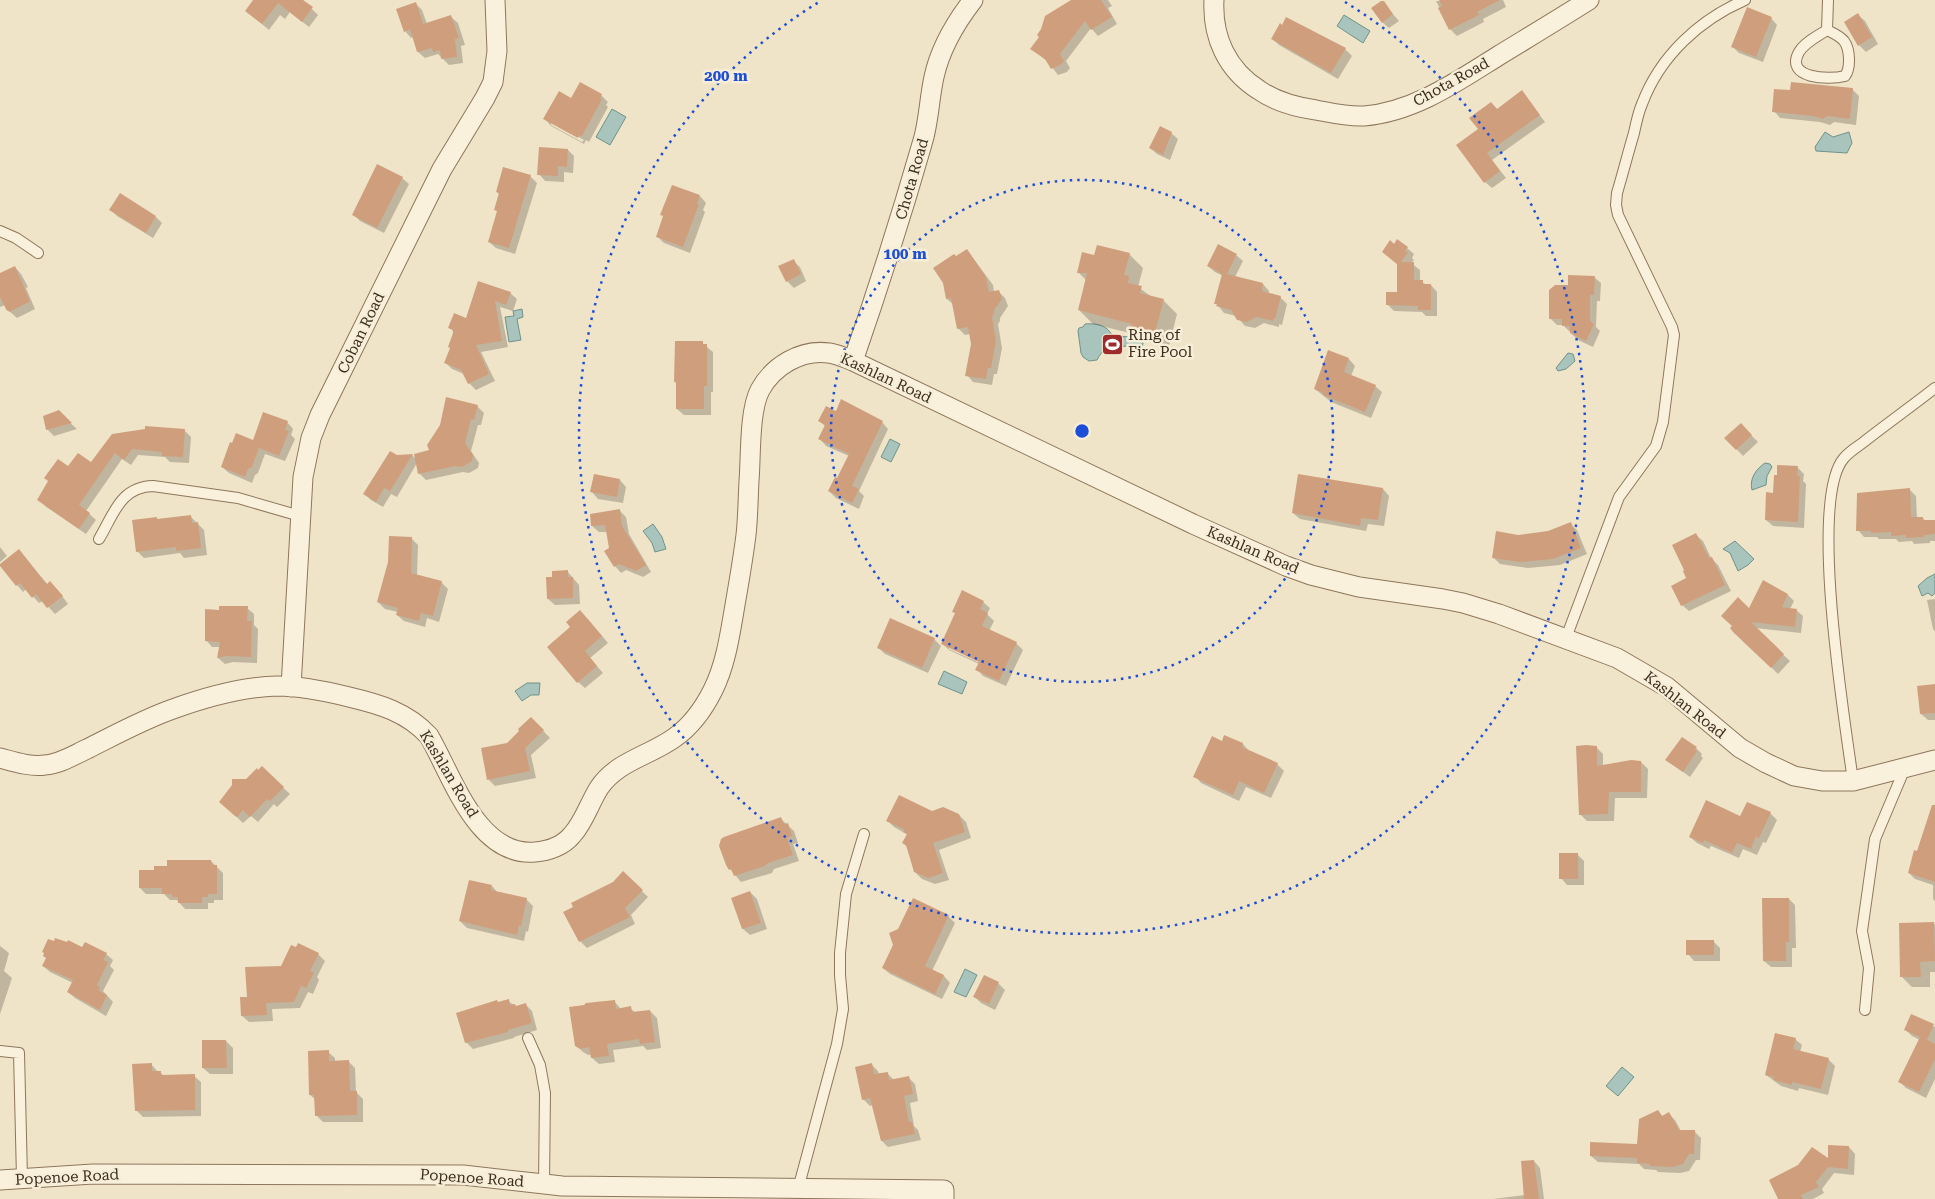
<svg xmlns="http://www.w3.org/2000/svg" width="1935" height="1199" font-family="'Roboto Serif',serif">
<rect width="100%" height="100%" fill="#f0e4c8"/>
<path fill="#a9c4bc" stroke="#6f938a" d="M1344,15l26,16 -7,12 -26,-17z
M612,109l14,8 -16,28 -14,-8z
M1825,132l8,5 16,-5 3,11 -5,10 -31,-2 -1,-4z
M522,309l1,8 -6,2 4,21 -12,2 -4,-25 9,-1 -1,-5z
M1085,324c10,-1 22,1 27,11l32,4 -2,9c-19,-1 -35,-8 -45,12l-8,1 -6,-4 -2,-4 -3,-22 1,-3 4,-1z
M1568,353l5,1 2,7 -9,8 -8,2 -2,-3z
M890,439l10,5 -9,18 -10,-5z
M1765,463l5,1 2,3 -5,9 -1,9 -14,5c-3,-11 4,-21 13,-27z
M653,524l9,13 4,12 -11,3 -3,-9 -9,-12z
M1735,541l19,18 -6,6 -10,6 -8,-18 -7,-4z
M1935,574v19l-3,3 -4,-3 -6,3 -4,-10 9,-8z
M944,671l23,11 -5,12 -24,-10z
M527,683h13l-1,12h-8l-9,6 -7,-10z
M965,969l12,6 -11,22 -12,-5z
M1622,1067l12,10 -16,19 -12,-10z"/>
<path fill="#0003" fill-rule="evenodd" d="M255,0h48l15,15 -9,12 -19,-15 -5,7 -5,-4 -11,15 -23,-19z
M1073,0h35l4,6 -4,2 9,16 -19,12 -7,-8 -25,33 4,7 -3,4 -9,3 -10,-13 -16,-13 8,-12 6,-20z
M1503,0l3,7 -23,12 1,3 -27,14 -7,-7 -14,-28z
M1383,3l16,18 -10,7 -7,-6z
M416,4l6,6 5,14 24,-7 7,6 7,22 -4,1 2,17 -14,2 -11,-11 -13,4 -7,-6 -5,-15 -2,1 -6,-7z
M1858,15l7,6 13,23 -12,8 -7,-7z
M1771,18l6,7 -14,37 -24,-9 -6,-6z
M1301,25l44,24 7,7 -14,23 -59,-34 -7,-7z
M1852,89l7,7 -3,29 -22,-3 -4,3 -10,-3 -40,-4 -6,-7 17,-19z
M1522,92l23,30 -53,38 14,18 -14,10 -7,-6 -6,-52 12,-27 7,7z
M601,95l7,7 -2,3 2,2 -19,35 -3,-2 -2,4 -33,-18 -6,-7 27,-19zM551,122l33,18 -2,2 -31,-17z
M1171,133l7,6 -8,21 -13,-6 -7,-6z
M568,150l6,6 -1,17 -9,-1v10l-19,-1 -6,-7z
M530,176l7,7 -22,71 -19,-6 -7,-6 9,-29 -2,-3 4,-15 -3,-3z
M402,178l7,6 -25,49 -24,-12 -6,-6z
M120,195l36,22 6,6 -9,15 -36,-22 -6,-7z
M700,196l6,7 -3,7 2,2 -15,41 -26,-10 -7,-7z
M1395,246l12,2 7,6 -2,4 2,2 -3,3 9,7v11l7,4h4l6,7v24h-11l-4,-4 -28,-1 -7,-7 11,-11v-28l-8,-7z
M967,250l26,35 1,7 4,-1 7,7 3,8 -8,12v3l-2,3 4,24 -5,26h-3l-2,11 -19,-3 -6,-7 5,-31 -2,-10 -5,1 -7,-7 -4,-23 -7,-6 9,-41z
M1129,254l14,14 -5,19 14,10 11,3 14,14 -8,32 -23,-5 -4,-5 -49,-12 -14,-14 7,-30 -8,-8 17,-16z
M1236,255l7,6 -8,16 28,7 6,7v3l11,3 7,7 -5,21 -3,-1v3l-15,-4 -9,5 -10,-2 -9,-10 -12,-3 -8,-10 7,-27 -8,-4 -7,-6z
M793,261l7,6 6,14 -12,7 -7,-7z
M15,267l6,7 7,13 -2,1 9,21 -18,9 -9,-8 -3,-5 -5,2v-33z
M1594,277l7,6 -1,18h-3l-1,26 4,4 -7,16 -15,-7 -15,-15h-6l-7,-7 19,-32z
M479,282l31,11 7,6 -4,12 -13,-4 8,40 -27,5 14,29 -19,9 -7,-7 -5,-9 -12,-5 -6,-6 9,-30 -5,-5 17,-9z
M702,343l11,9v40h-2v23h-27l-7,-6v-25l-2,-2z
M1349,359l6,7 -4,10 24,10 7,6 -11,26 -40,-16 -16,-13z
M477,406l7,7 -3,12h-3l-7,26 8,12 -1,5 -9,5 -6,-1 -37,8 -7,-7 -2,-10 -20,34 -6,-3 -8,13 -12,-7 -6,-6 32,-37 15,-2 4,4 14,-8z
M58,412l19,17 -23,7 -7,-7z
M836,413l46,9 6,7 -29,62 5,5 -5,13 -23,-11 -7,-7 9,-11 11,-24 -23,-10 -6,-7 6,-12 -6,-6z
M287,422l6,7 -2,6 4,4 -10,22 -20,-7 -7,19 -3,2 -3,8 -23,-10 -7,-6 32,-26z
M1741,425l17,17 -15,14 -17,-18z
M184,430l7,7 -2,26 -19,-1 -5,-5 -27,-2 -7,10 -9,-6 -36,52 10,9 -10,14 -41,-28 -6,-7 29,-31 23,-4 21,-29z
M1797,467l7,7 -1,7 3,3 -2,44 -31,-2 -7,-6 9,-26z
M620,480l6,7 -3,16 -25,-4 -6,-7z
M1383,489l6,7 -5,30 -16,-2 -2,7 -66,-12 -7,-6z
M1909,489l7,7 1,22h6l3,4 9,-1v20h-5v2l-16,1 -2,-3 -13,1 -3,-3h-17l-2,-2h-13l-6,-7z
M619,510l7,7 3,17 22,38 -8,5 -17,-7 -5,3 -6,-7 -8,-34h-8l-7,-6z
M191,517l13,13 3,25 -23,3 -4,-5 -36,5 -7,-7 19,-33 3,2z
M1570,524l7,6 10,24 -27,11 -32,3 -28,-4 -6,-6 24,-22 30,-3z
M1696,535l7,6 8,17 7,7 13,26 -42,20 -7,-6z
M411,538l7,7 -1,31 24,6 7,7 -9,33 -12,-4 -2,9 -21,-6 -7,-6 1,-3 -13,-3 -7,-7z
M0,547l7,9 -7,6z
M25,557l23,28 9,4 11,15 -13,10 -12,-13 -4,2 -13,-14 -3,3 -6,-7z
M568,572l11,13 1,19 -25,1 -7,-6 5,-21z
M1788,595l6,6 -4,8 6,1 7,6 -2,17 -46,-5 35,33 -12,13 -44,-43 15,-21z
M1935,599v32l-2,-2 -6,-29z
M983,602l7,6 -3,6 7,7 -5,10 27,12 7,7 -17,36 -23,-10 -6,-7 2,-5 -30,-14 -6,-6zM949,646l36,17 -1,2 -35,-16z
M247,608l7,6v11l4,4 -1,34 -24,-1 -8,2 -7,-6 2,-11h-8l-6,-7z
M587,618l21,25 -18,15 13,15 -18,15 -7,-6z
M934,639l7,7 -13,27 -43,-19 -7,-7z
M1935,685v35h-7l-7,-6z
M531,718l19,20 -19,17 5,23 -41,8 -6,-6 19,-36z
M1225,736l18,8 6,7 28,13 7,7 -13,27 -25,-11 -7,14 -38,-18 -6,-7 28,-34z
M1596,747l7,7v12l38,-4 7,7 -1,29h-32l-1,23h-27l-7,-7z
M1696,748l6,6 -1,2 2,2 -13,19 -23,-17z
M262,768l28,26 -13,13 -3,-3 -16,18 -7,-6 -8,7 -22,-21z
M932,812l27,3 7,7 5,16 -32,12 10,30 -14,4 -13,-5 -7,-7 -7,-24 -5,-5 5,-8 -14,-8 -6,-6z
M1770,813l7,7 -11,23 -3,-1 -6,13 -14,-6 -4,9 -28,-12 -2,3 -12,-6 -7,-6 51,-19z
M781,819l13,12 4,12 -5,1 6,17 -25,8 -2,4 -31,9 -11,-13z
M1935,821v80l-2,-2v-14l-18,-6 -6,-6z
M1577,854l7,7v24h-17l-6,-7z
M211,861l12,12v27h-9v3h-6v6h-23l-8,-9h-7l-6,-6h-18l-6,-6 15,-17 13,-4z
M623,873l25,24 -17,18 4,9 -48,24 -7,-7 34,-58z
M492,886l6,7 28,6 7,7 -5,26 -2,-1 -2,10 -57,-13 -7,-7z
M750,892l7,7 10,30 -17,6 -7,-6 -10,-31z
M1789,899l6,6 1,43h-4v19h-21l-7,-6z
M913,900l35,16 7,7 -23,48 12,5 6,7 -8,16 -52,-25 -7,-6z
M1933,923l2,2v47h-5v15h-18l-10,-10z
M1713,941l7,7v13h-26l-6,-7z
M0,946l9,7 -5,18 8,7 -12,36z
M83,948l23,6 7,6 -3,6 4,4 -11,21 10,11 -7,14 -31,-18 -7,-6 5,-9 -23,-11 -7,-6z
M318,954l7,7 -8,16 2,3 -6,14 -5,-2 -8,16 -28,1 1,12 -24,1 -7,-6 6,-18 34,-31z
M998,983l7,7 -10,20 -14,-7 -6,-6z
M508,1001l9,6 8,-3 7,7 5,19 -23,7v1l-41,11 -7,-7 33,-39z
M614,1001l7,8 9,-1 6,5 14,-2 7,7 4,30 -14,2 -4,-4 -30,4 2,12 -16,2 -7,-6v-4l-4,1 -5,-3 -7,-7z
M1912,1016l23,11v52l-9,19 -20,-10 -6,-6 20,-42 -8,-4 -6,-6z
M1795,1039l7,6 -2,7 28,7 7,7 -7,29 -29,-7 -1,3 -17,-5 -15,-11z
M226,1041l7,7v26h-23l-7,-6z
M328,1052l7,6v4h14l6,6 1,24 7,7v23h-40l-7,-7v-15l-6,-5z
M151,1064l7,8h2l4,4h30l7,6v34l-58,1 -7,-7z
M872,1065l6,6 1,4 8,-2 7,7 14,-3 7,7 3,17 -8,2 4,23 4,4 3,10 -33,7 -6,-6 -9,-36 -3,1 -7,-7z
M1658,1111l5,6 6,-3 6,6 6,11 14,1 6,6 -1,22h-4l-7,11 -9,2 -22,-1 -2,-2 -12,-1 -5,-5 -41,-2 -7,-6 47,-11z
M1849,1147l6,7 -1,21 -20,-2 -12,16 2,4 -11,6h-34z
M1534,1161l6,7 4,31h-51l32,-4z"/>
<path fill="#cf9f7d" d="M253,0h50l10,7 -11,15 -24,-19 -16,21 -17,-13z
M1071,0h30l11,17 -21,13 -6,-9 -25,33 4,7 -4,4 -9,4 -6,-10 -15,-10 9,-12 -2,-2 4,-6 4,-13z
M1439,0h61l-23,12 2,3 -30,15 -11,-22 4,-2z
M1381,1h3l9,13 -11,9 -11,-15z
M416,2l7,22 28,-9 8,23 -4,1 2,18 -16,2 -1,-9 -7,2 -1,-4 -15,4 -7,-23 -6,3 -8,-23z
M1747,7l25,10 -16,40 -25,-10z
M1858,13l14,24 -14,9 -14,-24z
M1286,17l60,31 -15,25 -60,-34 9,-16 2,2z
M580,82l22,12 -2,4 2,1 -20,37 -3,-1 -1,3 -35,-19 16,-28 12,7z
M1791,82l62,6 -3,31 -23,-3 -4,3 -10,-3 -41,-4 2,-23 16,1z
M1522,90l18,25 -53,38 13,18 -16,12 -28,-38 22,-16 -9,-11 22,-16 6,7z
M1160,126l12,6 -9,23 -14,-7z
M539,147l29,2 -1,18 -9,-1v10l-21,-1z
M377,164l26,13 -26,51 -25,-13z
M503,167l28,8 -22,73 -21,-6 9,-31 -3,-1 5,-17 -3,-1z
M672,185l28,10 -3,9h2l-16,43 -27,-10 7,-21 -3,-1z
M120,193l36,23 -10,17 -37,-23z
M1397,239l11,8 -3,4 3,1 -7,10h13v18h9v4h8v26h-13v-4l-32,-1v-13h11v-28l-15,-12 8,-12 4,4z
M1218,244l19,10 -10,20 36,9 -1,8 19,5 -6,23 -2,-1v3l-17,-4 -9,5 -10,-2 -6,-10 -15,-4 1,-2h-3l8,-30 -15,-8z
M1097,245l33,8 -6,22 5,1 -1,7 14,3 -2,7 24,6 -9,34 -24,-6 1,-3 -54,-14 9,-37h-10l5,-21 12,3z
M967,249l19,28 3,15 10,-2 3,9 -8,11v4l-2,3 4,24 -5,27h-3l-2,11 -21,-3 6,-32 -3,-17 -11,2 -6,-31 -5,1 -3,-16 -10,-15 21,-14 2,2z
M794,259l7,15 -15,8 -8,-16z
M15,266l14,33v3l-20,10 -1,-2 -1,1 -7,-14v-24z
M1568,275l27,1 -1,19h-4v26l4,3 -8,17 -16,-8v-7h-8v-7h-13v-29l6,-5h13z
M478,281l33,11 -5,13 -11,-4 7,40 -26,4 13,29 -21,10 -7,-14 -17,-7 6,-15 -2,-1 5,-14v-3l-5,-2 6,-15 12,5z
M675,341h28v3h4v42h-3v23h-28v-27h-2z
M1328,350l21,8 -5,14 32,13 -11,27 -42,-17v-2l-9,-4z
M446,397l32,8 -4,15 -3,-1 -6,24 8,12 -1,6 -10,6 -6,-1 -38,8 -4,-20 15,-4 -2,-5 13,-20z
M841,399l42,22 -31,65 7,3 -7,14 -24,-12 7,-14 2,1 12,-24 -31,-15 7,-14 -7,-4 8,-15 10,5z
M59,410l13,13 -26,7 -3,-14z
M263,412l25,9 -3,9 4,1 -10,25 -20,-8 -7,19 -4,2 -3,8 -24,-10 9,-25 2,1 4,-10 17,7z
M1741,423l11,12 -16,15 -12,-12z
M145,426l40,3 -2,28 -21,-1v-4l-30,-3 -8,11 -9,-7 -36,52 11,8 -11,16 -42,-29 11,-19 -4,-3 14,-19 10,7 10,-13 13,9 21,-28 33,-5z
M390,451l7,4 16,-1 -23,37 -6,-3 -8,14 -13,-8z
M1777,465l21,1 -1,10h3l-2,46 -33,-2 1,-28 7,1 1,-18h3z
M594,474l26,5 -3,18 -27,-5z
M1298,474l85,14 -5,32 -17,-2 -1,8 -68,-13z
M1910,488l1,29h12v3h12v14l-11,1v2l-18,1v-3l-15,1v-4l-20,1v-2h-15l1,-38z
M620,509l2,17 24,39 -10,6 -17,-7 -5,3 -10,-16 5,-3 -4,-23 -14,1 -1,-12z
M191,515l1,8 6,-1 3,26 -25,3v-4l-40,5 -4,-32 25,-3v2z
M1571,522l10,26 -28,11 -33,3 -28,-4 4,-27 22,4 30,-4z
M1696,533l13,25 3,-1 13,28 -44,21 -10,-20 15,-8 -3,-7 1,-1 -12,-25z
M389,536l23,1 -1,36 31,8 -9,35 -12,-3 -2,8 -23,-6 2,-7 -21,-6 11,-40z
M19,549l24,31 4,4 3,-3 13,15 -16,12 -11,-14 -4,4 -12,-15 -4,3 -16,-20v-2z
M568,570v7h5v21l-26,1 -1,-22h6v-6z
M1763,580l25,14 -6,13 15,2 -2,18 -44,-5 33,32 -13,14 -38,-36 -3,-4 2,-2 -11,-10 17,-19 11,11z
M962,590l22,11 -4,8 8,4 -6,13 35,16 -18,39 -24,-11 4,-8 -38,-18 14,-31 -3,-1z
M219,606h29l-1,15h5l-1,36 -25,-1 -9,2 3,-16 -15,-1v-32l14,1z
M580,610l22,26 -17,15 12,15 -20,17 -30,-36 23,-20 -4,-5z
M890,618l45,20 -13,30 -45,-20z
M1935,684v29l-15,1 -3,-28z
M531,717l13,13 -19,18 5,23 -43,9 -6,-32 26,-5 12,-12 -1,-2z
M1224,735l19,8 -1,4 36,16 -14,30 -25,-12 -6,14 -40,-18 19,-41 10,5z
M1682,737l15,10 -2,2 2,2 -14,21 -18,-12z
M1586,745l11,1v20l34,-6 10,1v31h-32l-1,22 -29,1 -3,-69z
M262,766l22,21 -14,14 -3,-2 -17,18 -7,-7 -6,7 -2,-1 -16,-14 13,-17v-6h14l11,-11 1,2z
M899,795l33,16 11,-4 16,7 6,18 -32,11 10,30 -15,5 -14,-6 -8,-27 -4,-2 5,-9 -4,-2 2,-2 -19,-9z
M1706,800l34,16 7,-14 24,10 -12,26 -3,-2 -5,13 -14,-6 -5,10 -28,-13 -1,3 -14,-6z
M1932,805h3v77l-27,-9 6,-23 3,1z
M781,817l3,7 4,-1 4,13 -5,2 6,17 -25,8 -3,3 -31,10 -3,-7 -2,1 -3,-5 -7,-19 2,-7 3,-2z
M1559,853h19v26h-19z
M167,860h44l1,5h5v29h-9v3h-6v6h-24v-6h-6v-3h-10v-6h-23v-18h15v-4h13z
M623,871l20,19 -18,18 5,9 -51,25 -16,-30 10,-5 -2,-4 42,-21z
M469,880l23,5 -1,5 36,8 -6,28 -2,-1 -2,10 -58,-14z
M750,891l11,32 -19,6 -11,-31z
M913,898l36,17 -24,51 19,9 -9,19 -53,-26 11,-23 -4,-12 9,-4z
M1762,898h27v44h-3v19h-23z
M1934,922l1,39 -15,1 1,15h-21l-1,-54z
M55,938l12,4 1,-2 14,7 3,-5 22,11 -4,7 5,2 -11,23 3,2 -1,4 8,4 -7,15 -33,-18 6,-12 -31,-14 4,-8 -3,-2 1,-3 -2,-1 6,-13 6,2z
M1686,940h28v15h-28z
M298,943l21,10 -9,18 4,2 -8,15 -5,-2 -7,16 -28,1 1,12 -26,1 -1,-19h7l-2,-30 36,-1 10,-21 5,2z
M984,975l15,7 -10,22 -16,-7z
M509,999l1,6 5,-1 1,2 10,-3 6,20 -24,7v2l-43,11 -9,-30 41,-13 1,2z
M615,1000l1,9 15,-3 1,6 18,-2 5,32 -15,2 -1,-5 -32,5 2,12 -18,2 -2,-11 -9,2 -5,-3 -6,-39 15,-2 2,-2z
M1911,1014l23,10 -7,16 8,4v15l-16,33 -21,-10 22,-45 -16,-7z
M1775,1033l21,5 -3,11 36,9 -8,31 -29,-7v3l-19,-5 1,-3 -9,-2z
M202,1040h24l1,28h-25z
M329,1050v11l20,-1 1,31h7v24l-42,1 -1,-21h-5l-1,-44z
M152,1063v8h9v4l34,-1v36l-60,1 -3,-47z
M872,1063l2,11 14,-2 1,8 20,-4 4,18 -9,2 5,26h3l3,12 -34,7 -11,-43 -8,2 -7,-33z
M1658,1110l4,6 7,-4 10,18h16l-1,24h-5l-6,10 -10,3 -23,-1v-2l-13,-1v-5l-47,-2v-14l47,2 2,-25z
M1828,1145l21,1 -1,23 -20,-2 -12,15 3,5 -18,8 2,4h-25l-9,-19 29,-15 14,-18 16,11z
M1534,1160l5,39h-15l-3,-38z"/>
<g fill="none" stroke-linecap="round" stroke-linejoin="round">
<defs>
<path id="service" d="M1827,30c6,3 13,6 17,11 6,8 7,27 1,35 -16,4 -61,3 -46,-24 6,-10 19,-16 28,-22z
M1827,30l1,-30
M0,231l16,7 22,15
M99,539c15,-25 21,-52 54,-53l85,12 62,18
M1566,638l53,-141 37,-51 7,-24 11,-87 -2,-8 -54,-112 -2,-10 1,-12c6,-20 11,-40 17,-60 2,-9 4,-20 8,-29 18,-48 57,-84 103,-104
M1853,781c-8,-59 -45,-282 -9,-323 6,-7 15,-12 21,-17 23,-18 47,-35 70,-53
M1865,1010l4,-42 -7,-37 13,-92 30,-71
M528,1038l12,27 5,28 -1,91
M0,1051l19,2 3,125
M798,1189l39,-145 6,-35 -3,-34v-22l6,-59 18,-60"/>
<path id="minor" d="M1214,0c-2,37 13,70 45,90 17,12 36,17 57,20 16,3 32,7 48,6 50,-4 94,-35 134,-60 31,-19 61,-37 91,-56
M853,361c25,-72 48,-144 69,-217 7,-21 7,-45 12,-67 6,-28 22,-55 39,-77
M291,687l12,-210 8,-39 9,-23 122,-246 43,-71 8,-16 4,-31 -2,-51
M0,758c15,4 30,9 45,7 15,-1 29,-10 42,-16 28,-14 57,-30 86,-40 33,-12 70,-22 104,-23 24,0 48,5 72,11 30,7 58,15 80,39 23,39 48,121 106,116 13,-1 28,-6 37,-17 12,-13 17,-31 27,-47 18,-27 50,-32 75,-50 16,-11 30,-30 39,-48 13,-26 17,-56 22,-85 4,-23 8,-46 11,-70 2,-18 2,-36 3,-54 2,-24 0,-70 11,-91 13,-24 41,-41 69,-37 8,1 16,5 24,8l340,163 93,42 25,9 48,12 84,12 20,4 36,11 118,44 50,29 73,61 26,15 28,13 28,5h31l82,-21
M0,1180l93,-6 370,1 99,11 382,4v9"/>
</defs>
<use href="#service" stroke="#8d765c" stroke-width="12"/>
<use href="#minor" stroke="#8d765c" stroke-width="21"/>
<use href="#service" stroke="#faf1dc" stroke-width="10"/>
<use href="#minor" stroke="#faf1dc" stroke-width="19"/>
</g>
<g fill="none" stroke="#1d4ed8" stroke-width="2.5" stroke-dasharray="2.5 5">
<circle cx="1082" cy="431" r="251"/>
<path d="M1345 2A503 503 0 1 1 819 2"/>
</g>
<defs>
<symbol id="stadium-square" viewBox="-11 -11 22 22"><rect x="-9" y="-9" width="18" height="18" rx="4" fill="#9e2a2b" stroke="#f7eed8"/><path d="M0-5a6.5 5 0 1 0 0 10a6.5 5 0 1 0 0-10ZM-3.5-1.8h7v3.6h-7Z" fill="#fff"/></symbol>
</defs>
<g fill-rule="evenodd">
<use href="#stadium-square" x="1100" y="332" width="25" height="25"/>
</g>
<g text-anchor="middle" stroke-width="5" stroke-linejoin="round" paint-order="stroke">
<g font-size="15" fill="#3d2e20" stroke="#f7eed8">
<text transform="translate(1451 82) rotate(-29)" y="5">Chota Road</text>
<text transform="translate(912 179) rotate(-74)" y="5">Chota Road</text>
<text transform="translate(361 333) rotate(-64)" y="5">Coban Road</text>
<text transform="translate(886 378) rotate(25)" y="5">Kashlan Road</text>
<text transform="translate(1253 550) rotate(23)" y="5">Kashlan Road</text>
<text transform="translate(1685 705) rotate(38)" y="5">Kashlan Road</text>
<text transform="translate(449 774) rotate(59)" y="5">Kashlan Road</text>
<text transform="translate(67 1177) rotate(-3)" y="5">Popenoe Road</text>
<text transform="translate(472 1178) rotate(4)" y="5">Popenoe Road</text>
</g>
<g font-size="15" fill="#3d2e20" stroke="#f7eed8" text-anchor="start">
<text x="1128" y="340">Ring of<tspan x="1128" dy="17">Fire Pool</tspan></text>
</g>
</g>
<circle cx="1082" cy="431" r="8" fill="#1d4ed8" stroke="#f7eed8" stroke-width="2.5"/>
<g font-size="15" text-anchor="middle" font-weight="bold" fill="#1d4ed8" stroke="#f7eed8" stroke-width="5" stroke-linejoin="round" paint-order="stroke">
<text x="726" y="81">200 m</text>
<text x="905" y="259">100 m</text>
</g>
</svg>
